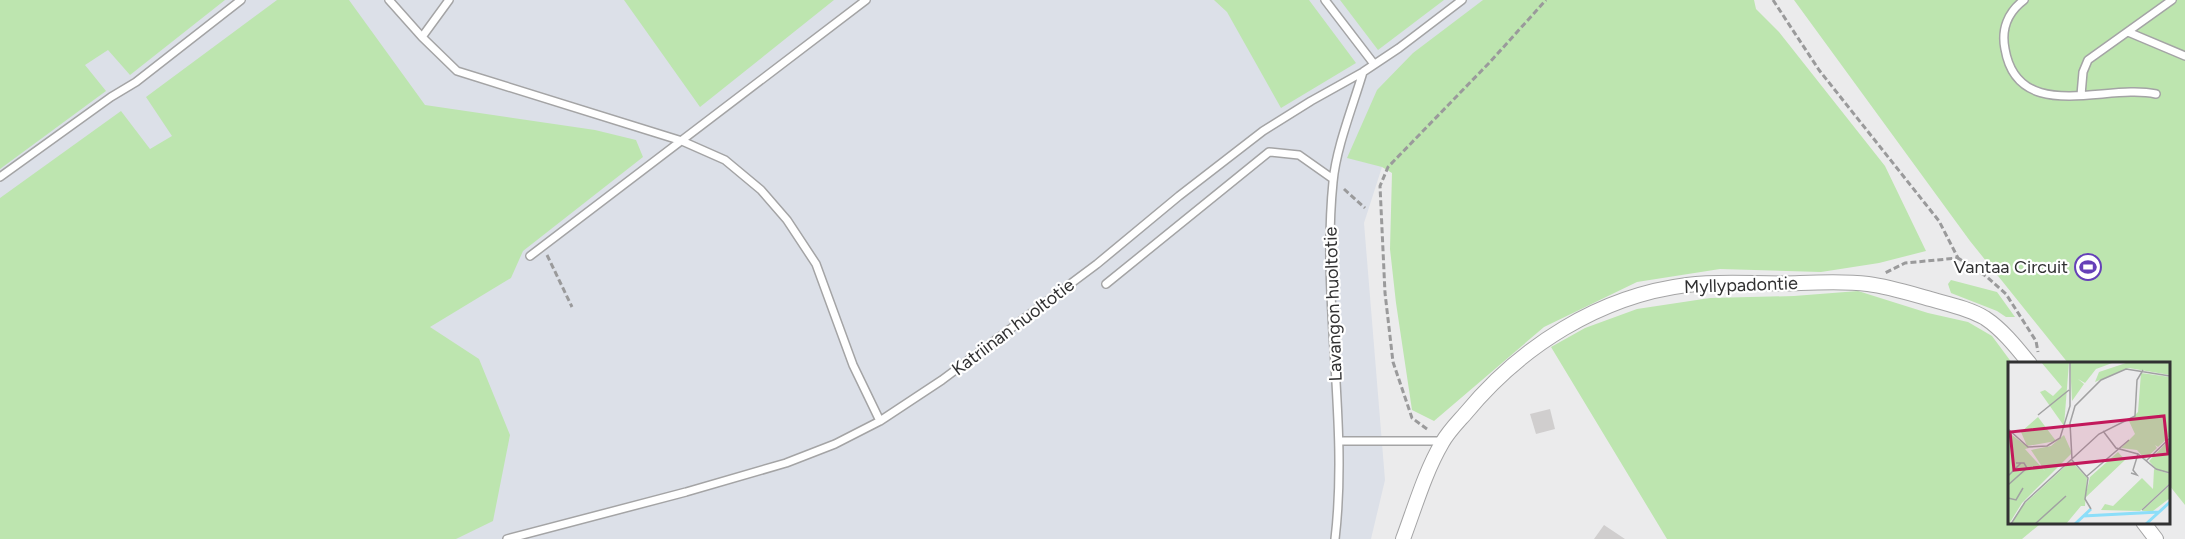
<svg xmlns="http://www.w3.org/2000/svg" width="2185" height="539" font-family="Figtree,sans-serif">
<rect width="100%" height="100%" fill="#ebebec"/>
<path fill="#dce0e8" d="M0,0h1539l-157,167 -18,56 21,257 -14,59h-1371z"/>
<path fill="#bde5af" d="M0,0h225l-95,75 -22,-25 -23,15 21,26 -106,78z
M277,0h72l76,105 170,25 41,10 7,17 -120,94 -12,27 -81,49 49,32 31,76 -17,86 -37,18h-456v-341l121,-87 29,38 22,-13 -26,-39z
M624,0h210l-134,107z
M1214,0h95l47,63 -75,45 -54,-96z
M1340,0h104l-66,50z
M1483,0h271l2,9 23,23 106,134 41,85 -47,12 -58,9 -101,-3 -83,13 -93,45 -110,94 -22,-11 -16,-107 -6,-54 2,-76 -10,-6 -35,-9 30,-68 36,-37z
M1794,0h391v505l-16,-20 -1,-121 -100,-1 -98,-122z
M1951,280l46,12 18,25h-9l-9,-6 -46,-18 -3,-9z
M1858,291l70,22 40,9 24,14 20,27 -2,1v158l30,1 -1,2 -17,14h-355l-116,-192 34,-19 52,-19 73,-11 84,-2z"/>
<path fill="#d0cece" d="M1550,409l5,20 -19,5 -6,-20z
M1604,525l21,14h-31z"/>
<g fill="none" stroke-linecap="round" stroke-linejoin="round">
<defs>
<path id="lane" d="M389,0l33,37 27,-37
M1325,0l49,64
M2024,0c-16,12 -23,29 -19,49 13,76 101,34 151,45
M2128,32l57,24
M422,37l35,34 225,70 43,19 36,30 26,30 29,44 37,101 27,56
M2081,95l2,-23 5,-12 84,-60
M0,177l111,-80 25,-15 105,-82
M530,256l336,-256
M1106,284l163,-132 30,3 34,24
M1339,441h104
M507,539l179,-47 100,-29 49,-19 45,-23 62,-41 155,-116 82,-68 84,-65 48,-30 52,-29 36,-24 63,-48
M1335,539c14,-117 -14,-238 -2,-357 3,-34 20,-76 30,-110"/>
<path id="street" d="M2143,522l13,17
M1403,539c12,-32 22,-67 39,-96 6,-11 15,-20 23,-29 55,-67 134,-118 222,-129 38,-5 76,0 113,-2 23,-1 46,-2 68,1 23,3 44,10 66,16 18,5 36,9 51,18 18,12 32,30 45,46"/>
</defs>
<use href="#lane" stroke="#a4a4a5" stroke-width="10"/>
<use href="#street" stroke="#a4a4a5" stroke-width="16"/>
<path stroke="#9a9a9b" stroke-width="3" stroke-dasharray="6 3" stroke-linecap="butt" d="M1773,0l46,70 120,151 19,37 -53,5 -20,10
M1344,189l21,19
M547,255l25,52
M1958,258l29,19 19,17 30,47 2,11
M1427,429l-15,-11 -19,-56 -8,-69 -5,-107 8,-19 102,-105 56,-62"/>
<use href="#lane" stroke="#fff" stroke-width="7"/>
<use href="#street" stroke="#fff" stroke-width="14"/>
</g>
<defs>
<symbol id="stadium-ring" viewBox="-11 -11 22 22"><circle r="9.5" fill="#fff" stroke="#6540b8" stroke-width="1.5"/><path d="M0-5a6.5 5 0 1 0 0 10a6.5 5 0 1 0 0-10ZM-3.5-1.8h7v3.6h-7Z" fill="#6540b8"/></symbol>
</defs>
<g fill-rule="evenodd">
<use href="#stadium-ring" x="2073" y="252" width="30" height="30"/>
</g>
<g text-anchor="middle" stroke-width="4.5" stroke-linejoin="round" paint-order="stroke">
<g font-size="18" fill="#313132" stroke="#fff" text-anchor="end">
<text x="2068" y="273">Vantaa Circuit</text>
</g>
<g font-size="18" fill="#313132" stroke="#fff">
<text transform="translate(1741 285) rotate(-2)" y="6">Myllypadontie</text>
<text transform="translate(1333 304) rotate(-92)" y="6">Lavangon huoltotie</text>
<text transform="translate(1013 327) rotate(-37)" y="6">Katriinan huoltotie</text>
</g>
</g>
<g transform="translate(2008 362)">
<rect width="162" height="162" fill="#ebebec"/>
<path d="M33,0h28l-5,64 -24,-34 5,-2 8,6 9,-9zM62,0h45l-19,7 -11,14 -7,-4 6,5 -12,17zM121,0h41v13l-41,-7 -34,14 4,-10zM133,11l29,4v59l-12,11 -3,-2 2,3 -12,11 -8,-9 -16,-2 14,-14 -6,-13 9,-9zM30,55l18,24 -29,5 -6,-14zM0,70l21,16 -4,1 20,22 -14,-21 20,-4 13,-11 8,18 -50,50 -13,21zM162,77v34l-14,-4 -7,-8zM110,90l7,8 -40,38 5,-21zM63,99l16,17 -2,28h-4l-15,18h-55l10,-17zM146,107l16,5v9l-30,28 -39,-1 4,-6 8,2 29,-28 11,11zM162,123v13l-17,13h-11z" fill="#bde5af"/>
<path fill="none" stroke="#8cdef9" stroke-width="3" d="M75,154l76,-4M67,162l16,-15M138,162l24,-22"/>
<path fill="none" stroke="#a1a1a2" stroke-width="1.5" d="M30,53l31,-25M0,67l20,18 19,-1 13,-8 10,-32v-44M95,69l13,17 22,6M63,97l17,19 -3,21 6,10M64,97l-2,-36 5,-17 26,-26 25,-11 44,7M138,99l24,-23M123,111l6,2 -4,-5 5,-16 18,15 14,4M0,114l13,-13M79,114l42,-36M0,123l19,-17 -3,-5h-8M0,136l8,2 7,-12M134,148l28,-26M3,162l14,-22 74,-68 36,-18 2,-36 6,-10M27,162l31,-28"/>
<path fill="#c2185b" fill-opacity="0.15" stroke="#c2185b" stroke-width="3" d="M156,54l4,38 -154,16 -4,-38z"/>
<rect width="162" height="162" fill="none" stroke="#313132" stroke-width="3"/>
</g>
</svg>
